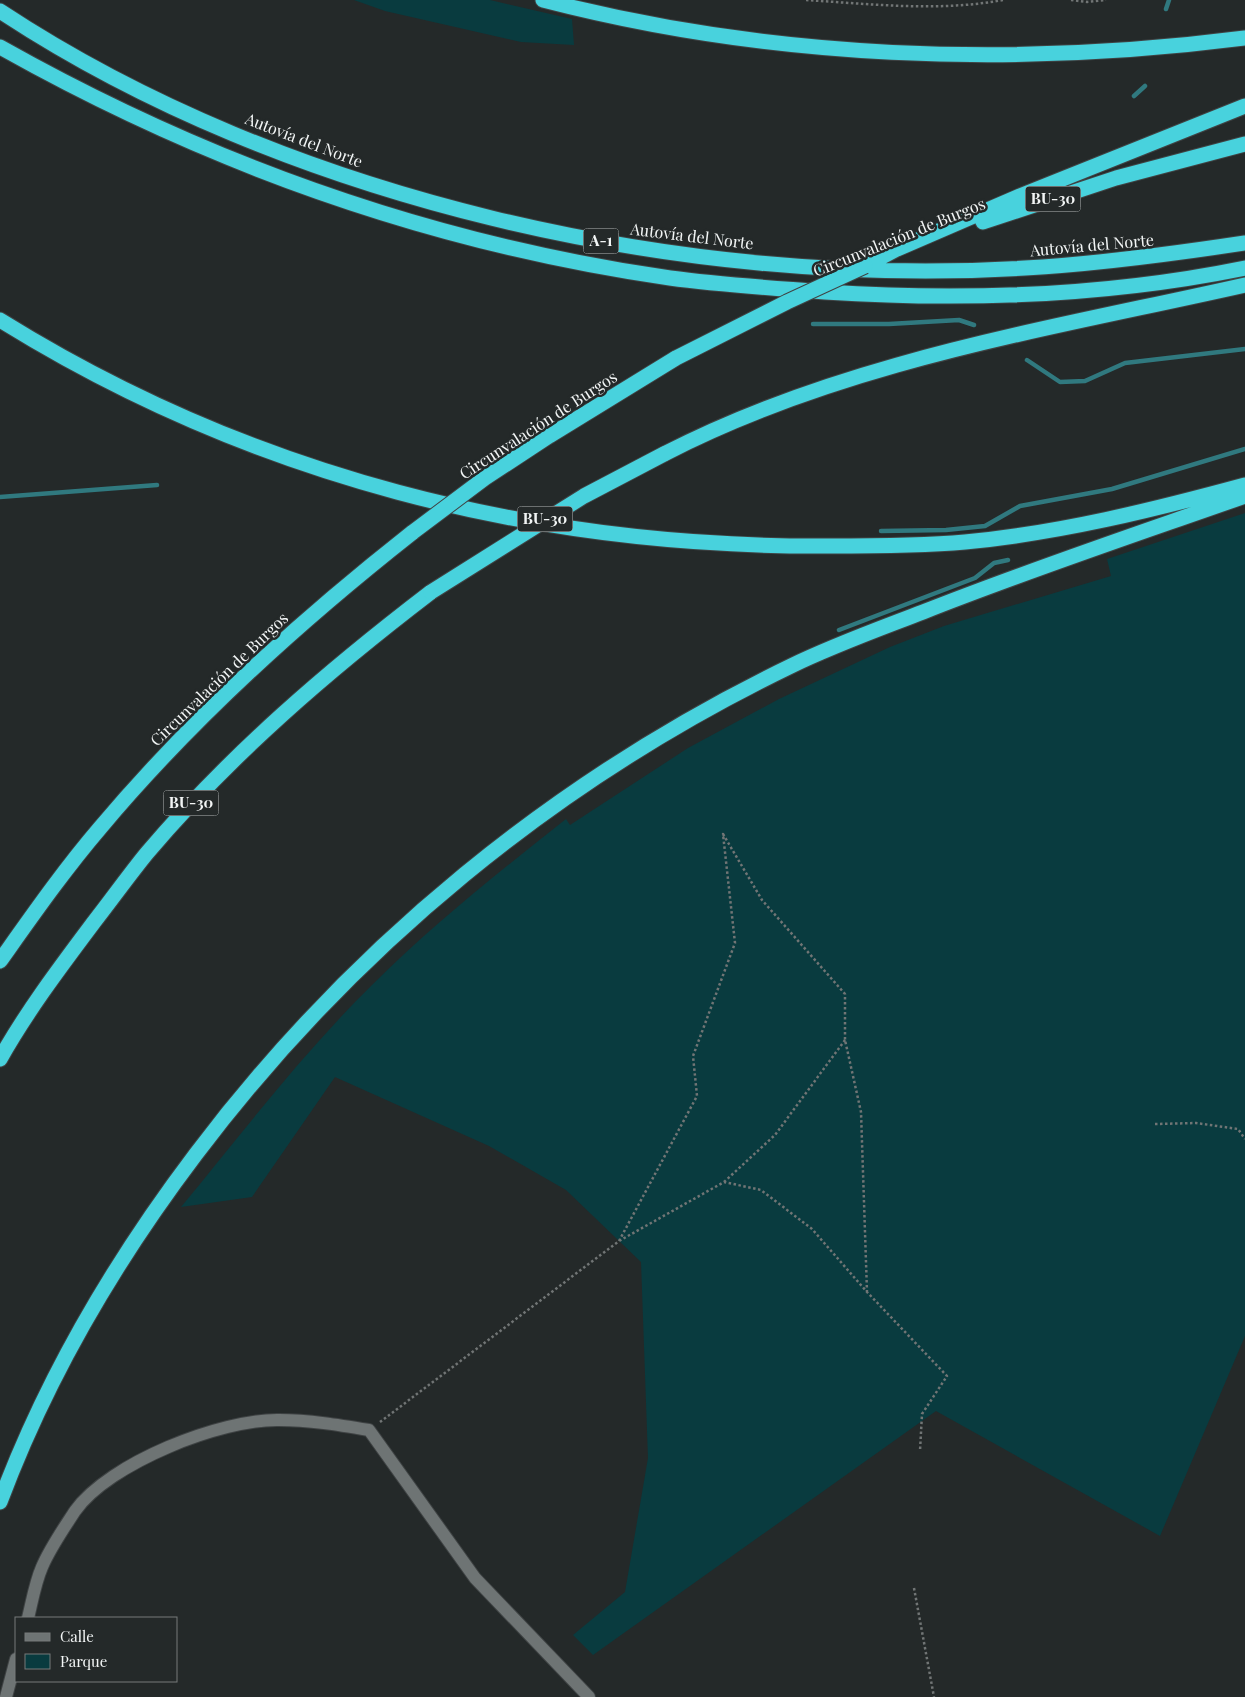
<svg xmlns="http://www.w3.org/2000/svg" width="1245" height="1697" font-family="'Playfair Display',serif">
<rect width="100%" height="100%" fill="#242929"/>
<path fill="#093b3f" d="M354,0h136l82,19 2,26 -53,-3 -136,-31z
M1245,513v823l-85,200 -224,-125 -343,244 -20,-20 52,-43 23,-134 -7,-196 -75,-72 -77,-44 -154,-69 -83,120 -71,10c62,-75 121,-153 190,-221 61,-61 128,-114 195,-167l4,6 118,-77 91,-49 111,-52 54,-21 167,-50 -4,-17z"/>
<g fill="none" stroke-linecap="round" stroke-linejoin="round">
<path stroke="#30797f" stroke-width="4.5" d="M1166,9l3,-9
M1134,96l11,-10
M813,324h76l70,-4 15,5
M1027,360l33,22 25,-1 40,-18 120,-14
M0,497l157,-12
M881,531l65,-1 39,-4 35,-20 92,-17 133,-40
M839,630l136,-52 19,-15 14,-3"/>
<defs>
<path id="street" d="M28,1618c4,-16 7,-35 14,-51 8,-19 22,-39 33,-56 34,-48 146,-92 204,-91 30,0 60,5 90,10l106,148 114,119
M6,1697l10,-38"/>
<path id="highway" d="M543,0c228,59 469,68 702,38
M0,11c286,189 685,278 1025,257 74,-4 147,-14 220,-25
M0,47c208,117 434,197 670,231 52,7 104,10 155,14 139,9 283,4 420,-24
M983,222l133,-44 129,-34
M865,266l32,-17 123,-53 225,-90
M0,320c251,156 534,228 829,226 45,0 91,0 136,-4 95,-9 188,-32 280,-57
M549,436l127,-78
M664,454c180,-93 386,-125 581,-169
M0,961c32,-45 64,-91 100,-133 93,-111 200,-207 313,-296
M0,1059c27,-48 61,-93 94,-137 18,-23 35,-47 53,-69 84,-99 182,-183 284,-261
M0,1502c47,-126 115,-241 196,-348 157,-208 361,-375 595,-488 43,-21 88,-37 132,-54 106,-42 214,-78 322,-116"/>
</defs>
<use href="#street" stroke="#3f4344" stroke-width="14"/>
<use href="#highway" stroke="#3f4344" stroke-width="17"/>
<path stroke="#717575" stroke-width="2.5" stroke-dasharray="2.5 2.5" stroke-linecap="butt" d="M806,0c65,4 132,12 197,0
M1071,0l16,2 19,-2
M1155,1124l41,-1 42,6 7,10
M724,1182l51,-47 70,-95
M619,1241l78,-145 -4,-40 42,-113 -12,-109 39,66 83,94v46l16,72 6,180
M380,1422l239,-181 105,-59 37,8 51,39 55,63 80,84 -25,38 -2,37
M914,1588l20,109"/>
<use href="#street" stroke="#6e7474" stroke-width="12"/>
<use href="#highway" stroke="#48d2dd" stroke-width="15"/>
<defs>
<path id="highway-bridge" d="M676,358l111,-56 78,-36
M413,532l72,-54 64,-42
M431,592l153,-96 80,-42"/>
</defs>
<use href="#highway-bridge" stroke="#3f4344" stroke-width="17" stroke-linecap="butt"/>
<use href="#highway-bridge" stroke="#48d2dd" stroke-width="15"/>
</g>
<g text-anchor="middle" stroke-width="5" stroke-linejoin="round" paint-order="stroke">
<g fill="#242929" stroke="#b4b8b8" stroke-width="1">
<rect x="1025.5" y="186.5" width="55" height="25" rx="4"/>
<rect x="583.5" y="228.5" width="35" height="25" rx="4"/>
<rect x="517.5" y="506.5" width="55" height="25" rx="4"/>
<rect x="163.5" y="790.5" width="55" height="25" rx="4"/>
</g>
<g font-size="15" font-weight="bold" fill="#f2f5f5">
<text x="1053" y="204">BU-30</text>
<text x="601" y="246">A-1</text>
<text x="545" y="524">BU-30</text>
<text x="191" y="808">BU-30</text>
</g>
<g font-size="16" fill="#f2f5f5" stroke="#242929">
<text transform="translate(304 140) rotate(21)" y="6">Autovía del Norte</text>
<text transform="translate(692 236) rotate(7)" y="6">Autovía del Norte</text>
<text transform="translate(899 237) rotate(-22)" y="6">Circunvalación de Burgos</text>
<text transform="translate(1092 245) rotate(-5)" y="6">Autovía del Norte</text>
<text transform="translate(538 425) rotate(-33)" y="6">Circunvalación de Burgos</text>
<text transform="translate(219 679) rotate(-44)" y="6">Circunvalación de Burgos</text>
</g>
</g>
<rect x="15" y="1617" width="162" height="65" fill="#242929" stroke="#767b7b"/>
<rect x="25" y="1633" width="25" height="8" fill="#6e7474" stroke="#767b7b"/>
<text x="60" y="1642" font-size="15" fill="#f2f5f5">Calle</text>
<rect x="25" y="1654" width="25" height="15" fill="#093b3f" stroke="#767b7b"/>
<text x="60" y="1667" font-size="15" fill="#f2f5f5">Parque</text>
</svg>
